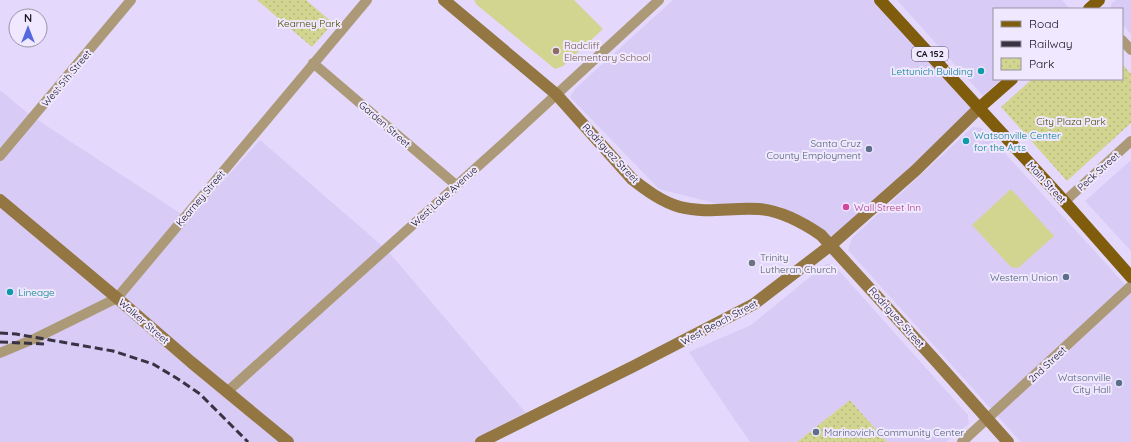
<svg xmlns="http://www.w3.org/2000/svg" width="1131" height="442" font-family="Quicksand,sans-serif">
<defs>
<pattern id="park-dots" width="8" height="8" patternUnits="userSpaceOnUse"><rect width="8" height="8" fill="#d2d590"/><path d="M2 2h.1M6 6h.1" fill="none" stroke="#b4b67c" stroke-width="1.8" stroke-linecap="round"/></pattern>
</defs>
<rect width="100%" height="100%" fill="#e4d9fc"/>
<path fill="#d8cbf5" d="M673,0h203l100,109 -142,132 -23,-20 -32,-15 -61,-2 -59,-15 -89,-92 6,-9z
M897,0h165l8,9h-76v70h7l-18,17z
M1116,0h15v34l-9,-10v-15h-12l2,-6z
M0,90l30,25 159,104 71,-79 127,110 139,163 -37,18 5,11h-494z
M973,127l9,1 149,163v151h-110l-173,-192 4,-12z
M1131,160v91l-46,-50z
M826,264h7l135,151 1,9 -23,18h-59l-37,-42 -53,42h-47l-39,-57 -22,-33 62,-27z"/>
<path fill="#d2d590" d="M474,0h100l29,29 -40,37 -8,3 -78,-64z
M1011,189l43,47 -36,32 -7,-1 -39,-42z"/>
<path fill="url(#park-dots)" d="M257,0h49l27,23 -21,24z
M1122,64l9,10v49l-64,58 -66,-74 31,-28h90z
M850,400l37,42h-90z"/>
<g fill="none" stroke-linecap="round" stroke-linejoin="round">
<path stroke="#ac9977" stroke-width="10" d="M1122,40l9,10
M313,63l143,122
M0,156l131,-156
M1064,202l67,-61
M0,353l36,-15 81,-40 250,-298
M228,391l278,-250 153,-141
M962,442l169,-156"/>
<path stroke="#937641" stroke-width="12" d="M444,0l112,94 76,85c14,11 30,23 48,28 27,7 52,0 79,2 23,2 43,13 62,26l113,124 74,83
M0,200l117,98 74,64 97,80
M481,442l153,-76 120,-62 77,-59 85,-75 63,-62"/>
<path stroke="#805c0d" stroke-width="12" d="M880,0l176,192 75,85
M1089,9l10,-9
M979,108l33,-29"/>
<path stroke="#383342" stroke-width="3" stroke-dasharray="8 4" stroke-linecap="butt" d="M0,333l16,1 97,17 40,13 25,15 22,15 48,48
M0,342l45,2"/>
</g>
<circle fill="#8d6e63" stroke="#efe8fe" stroke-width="1.5" cx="556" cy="51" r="4"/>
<g fill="#0f9aa8" stroke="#efe8fe" stroke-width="1.5">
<circle cx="981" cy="71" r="4"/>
<circle cx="966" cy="141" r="4"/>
<circle cx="10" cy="292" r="4"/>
</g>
<g fill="#5c6f8a" stroke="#efe8fe" stroke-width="1.5">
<circle cx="869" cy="149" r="4"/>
<circle cx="1066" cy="277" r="4"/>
<circle cx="1119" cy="383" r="4"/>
<circle cx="816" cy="432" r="4"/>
</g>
<circle fill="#d1479c" stroke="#efe8fe" stroke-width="1.5" cx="846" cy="207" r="4"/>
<circle fill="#6b7280" stroke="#efe8fe" stroke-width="1.5" cx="752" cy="263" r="4"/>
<g text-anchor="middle" stroke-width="4" stroke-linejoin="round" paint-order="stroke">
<rect fill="#efe8fe" stroke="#585362" stroke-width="1" x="912" y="47" width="36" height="14" rx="3"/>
<g font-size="9" font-weight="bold" fill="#17131f">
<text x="930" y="57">CA 152</text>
</g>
<g font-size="10" fill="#4a4a00" stroke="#efe8fe">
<text x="309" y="27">Kearney Park</text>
<text x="1071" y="125">City Plaza Park</text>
</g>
<g font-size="10" fill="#785e54" stroke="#efe8fe" text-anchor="start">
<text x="564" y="49">Radcliff<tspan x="564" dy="12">Elementary School</tspan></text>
</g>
<g font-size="10" fill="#0d838f" stroke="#efe8fe" text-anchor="start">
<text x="973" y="75" text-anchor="end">Lettunich Building</text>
<text x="974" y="139">Watsonville Center<tspan x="974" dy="12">for the Arts</tspan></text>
<text x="18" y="296">Lineage</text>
</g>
<g font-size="10" fill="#17131f" stroke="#efe8fe">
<text transform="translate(66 78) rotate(-50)" y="4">West 5th Street</text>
<text transform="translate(385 124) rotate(41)" y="4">Garden Street</text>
<text transform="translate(611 153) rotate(47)" y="4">Rodriguez Street</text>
<text transform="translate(1098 171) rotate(-42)" y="4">Peck Street</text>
<text transform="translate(1047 182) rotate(48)" y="4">Main Street</text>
<text transform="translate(444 196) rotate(-42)" y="4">West Lake Avenue</text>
<text transform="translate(200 198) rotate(-50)" y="4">Kearney Street</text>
<text transform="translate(897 317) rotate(48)" y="4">Rodriguez Street</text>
<text transform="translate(144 321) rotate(41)" y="4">Walker Street</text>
<text transform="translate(719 322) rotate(-28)" y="4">West Beach Street</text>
<text transform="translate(1047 364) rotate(-43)" y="4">2nd Street</text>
</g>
<g font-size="10" fill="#4e5e75" stroke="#efe8fe" text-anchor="end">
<text x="861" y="147">Santa Cruz<tspan x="861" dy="12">County Employment</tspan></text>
<text x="1058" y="281">Western Union</text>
<text x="1111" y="381">Watsonville<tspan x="1111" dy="12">City Hall</tspan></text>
<text x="824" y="436" text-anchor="start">Marinovich Community Center</text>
</g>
<g font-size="10" fill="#b23c85" stroke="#efe8fe" text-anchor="start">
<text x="854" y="211">Wall Street Inn</text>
</g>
<g font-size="10" fill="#5b616d" stroke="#efe8fe" text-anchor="start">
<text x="760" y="261">Trinity<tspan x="760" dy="12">Lutheran Church</tspan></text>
</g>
</g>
<rect x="993" y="8" width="130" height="72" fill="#efe8fe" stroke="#9993a5"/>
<rect x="1001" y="21" width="20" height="6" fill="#805c0d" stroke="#9993a5"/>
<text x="1029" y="28" font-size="12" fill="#17131f">Road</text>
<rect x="1001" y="41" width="20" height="6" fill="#383342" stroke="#9993a5"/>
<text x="1029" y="48" font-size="12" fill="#17131f">Railway</text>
<rect x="1001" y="58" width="20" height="12" fill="url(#park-dots)" stroke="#9993a5"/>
<text x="1029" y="68" font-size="12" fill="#17131f">Park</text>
<g transform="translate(28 28)"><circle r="19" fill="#efe8fe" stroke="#9993a5"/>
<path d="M0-3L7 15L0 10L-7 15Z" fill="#5668df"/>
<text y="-6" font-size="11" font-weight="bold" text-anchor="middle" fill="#17131f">N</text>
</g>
</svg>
